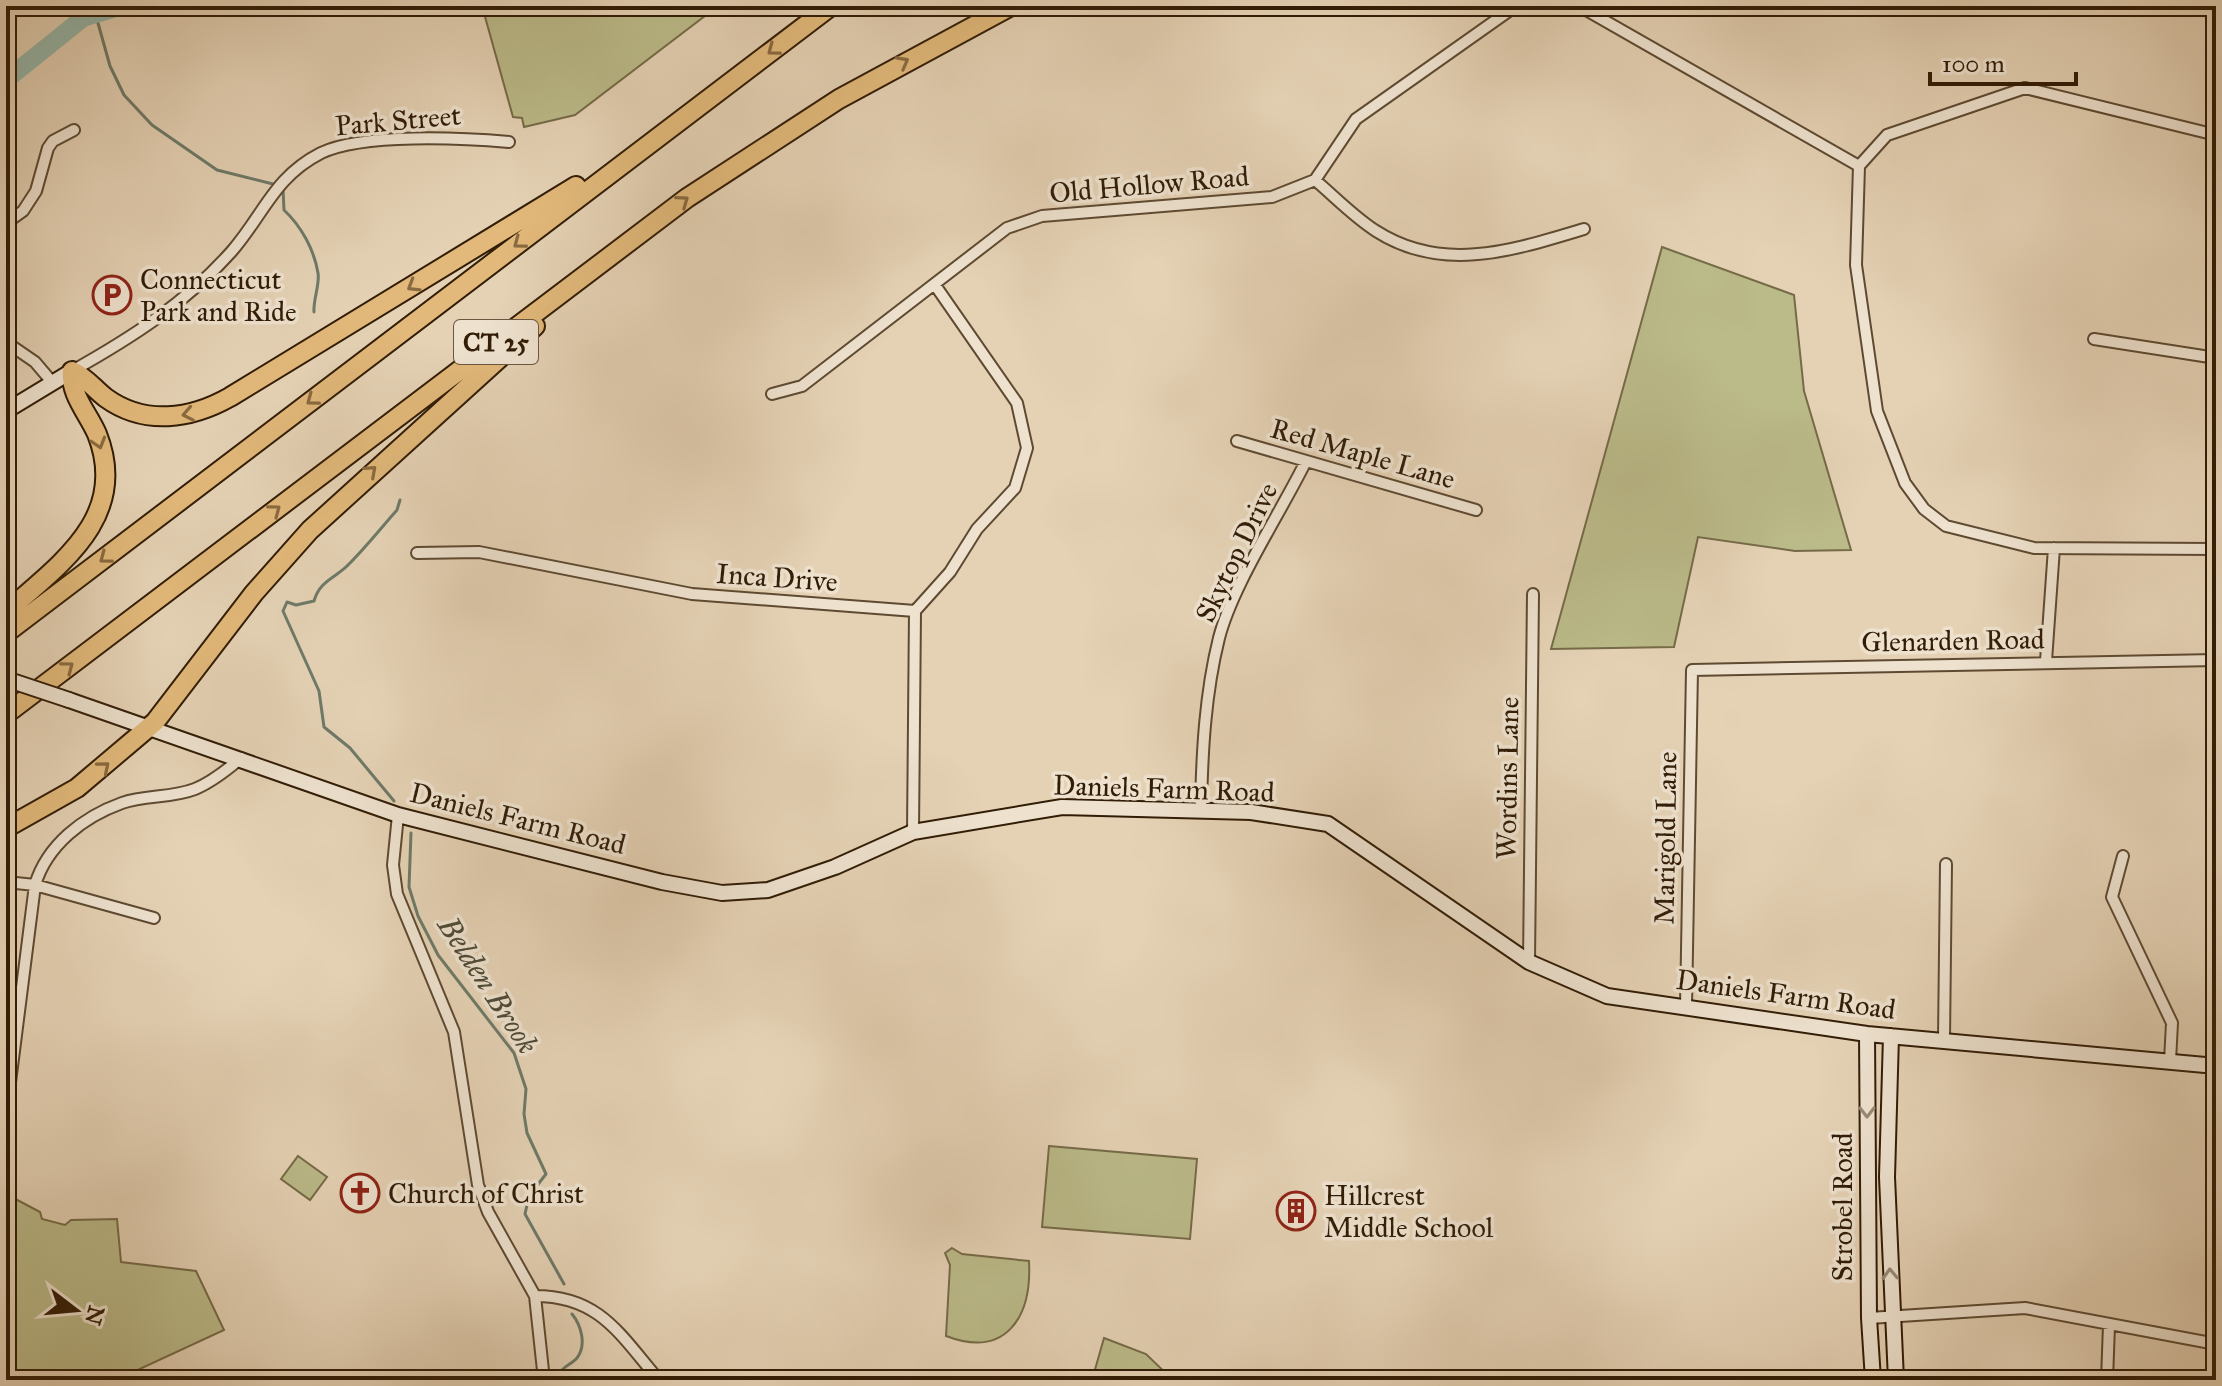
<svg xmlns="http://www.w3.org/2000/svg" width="2222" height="1386" font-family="'IM FELL Great Primer',serif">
<rect width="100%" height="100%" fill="#e5d2b5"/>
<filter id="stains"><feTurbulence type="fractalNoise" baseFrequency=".0025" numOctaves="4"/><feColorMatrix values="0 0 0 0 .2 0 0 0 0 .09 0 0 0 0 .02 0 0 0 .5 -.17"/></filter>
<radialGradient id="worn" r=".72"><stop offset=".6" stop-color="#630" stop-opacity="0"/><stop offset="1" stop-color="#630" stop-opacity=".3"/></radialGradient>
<path fill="#bbba89" stroke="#766b48" stroke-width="2" d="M482,6h236l-143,109 -51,12 -2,-9 -9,-1z
M1662,247l132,48 10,96 47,159 -56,1 -97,-14 -24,110 -123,2z
M1049,1146l148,13 -7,80 -148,-12z
M298,1156l29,21 -17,23 -29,-21z
M6,1194l34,18 2,7 23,6 6,-5 46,-1 4,43 75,9 28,59 -108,50h-110z
M952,1248l10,6 67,7c3,56 -23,98 -83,75l4,-71 -5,-12z
M1104,1338l42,16 27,26h-81z"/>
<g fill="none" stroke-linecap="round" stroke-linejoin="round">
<path stroke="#6e7a69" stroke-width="3" d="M621,6l22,6 2,-6
M96,16l14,50 14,29 28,30 65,45 60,15
M283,188l1,22c17,16 30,39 34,63 2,11 -5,27 -4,39
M394,801l-44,-53 -26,-21 -5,-36 -36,-80 4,-9 9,3 18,-4c6,-21 22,-23 35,-37 17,-17 32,-36 48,-54l3,-10
M411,833l-2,54 9,29 20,39 76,98 12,36 -2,25 3,19 19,41 -17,22 -4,18 39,70
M562,1380l-1,-9c5,-6 12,-8 16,-13 10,-13 4,-33 -5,-44"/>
<path stroke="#96b8ab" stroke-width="18" d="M6,80l77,-62 40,-12"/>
<defs>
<path id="street" d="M1579,6l280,160
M2216,135l-191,-47 -138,47 -28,31 -3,99 21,146 28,72 19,26 22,17 88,22 182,1
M1315,180c20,17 39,37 61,51 67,43 138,19 208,-2
M6,223l17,-12 13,-20 12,-43 5,-7 21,-11
M2094,339l122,19
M6,342l29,20 17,20
M72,371c59,-33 114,-68 160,-120 32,-37 42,-74 89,-98 42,-20 141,-15 188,-11
M772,394l30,-8 205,-158 35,-12 230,-19 43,-17 41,-61 160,-113
M1237,441l239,69
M417,553l62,-1 213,42 223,17
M915,611l35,-39 27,-43 38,-41 12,-40 -10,-45 -82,-118
M2046,661l8,-113
M1201,809c1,-56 4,-115 18,-171 14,-54 61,-124 87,-177
M398,815l-5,50 4,29 57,138 24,153 10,27 47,84 9,84
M913,832l2,-221
M2123,856l-11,41 60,126 -2,38
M6,882l29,3 119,33
M1529,962l4,-368
M1686,1006l6,-336 524,-10
M1944,1039l2,-175
M6,1114l29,-229c12,-40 48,-68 87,-82 23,-8 50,-5 73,-14 17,-7 32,-19 46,-31
M535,1296c65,0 85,39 124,84
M1869,1318l156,-10 191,36
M2107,1380l2,-55"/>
<path id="secondary" d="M6,411l66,-40
M69,700l329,115 264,67 60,11 46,-3 67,-23 78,-35 149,-25 189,5 77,12 201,138 78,34 260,38 349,32
M1867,1034l2,284 4,62
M1891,1036l-4,141 9,203"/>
<path id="highway" d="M6,612c54,-48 124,-95 91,-178 -9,-21 -27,-39 -25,-63 14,6 22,18 34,27 39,28 85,21 124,-1l346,-211
M6,633l825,-627
M6,714l681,-516 152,-99 172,-93
M6,828l71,-40 78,-66 99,-129 56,-63 225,-204"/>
</defs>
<use href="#street" stroke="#5e4a32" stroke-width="14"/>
<use href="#secondary" stroke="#311c06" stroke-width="18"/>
<use href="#highway" stroke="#311c06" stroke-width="22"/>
<use href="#street" stroke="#eee2cf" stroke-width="10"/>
<use href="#secondary" stroke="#eee2cf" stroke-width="14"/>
<use href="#highway" stroke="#e2b97a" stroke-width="18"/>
<defs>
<path id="secondary-bridge" d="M6,679l63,21"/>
</defs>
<use href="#secondary-bridge" stroke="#311c06" stroke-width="18" stroke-linecap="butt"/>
<use href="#secondary-bridge" stroke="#eee2cf" stroke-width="14"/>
</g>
<defs><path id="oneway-chevron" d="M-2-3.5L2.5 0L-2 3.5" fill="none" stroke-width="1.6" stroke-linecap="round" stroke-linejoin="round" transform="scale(2)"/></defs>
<g stroke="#8a6a40">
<use href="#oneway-chevron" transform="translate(773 50) rotate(143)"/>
<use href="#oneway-chevron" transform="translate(903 62) rotate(-29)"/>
<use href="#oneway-chevron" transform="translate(683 201) rotate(-36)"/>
<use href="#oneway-chevron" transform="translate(519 243) rotate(143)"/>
<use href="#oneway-chevron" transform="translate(413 286) rotate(149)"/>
<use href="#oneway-chevron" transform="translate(312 400) rotate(143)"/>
<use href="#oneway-chevron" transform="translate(188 414) rotate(169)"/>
<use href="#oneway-chevron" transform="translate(99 443) rotate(73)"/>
<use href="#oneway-chevron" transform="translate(371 471) rotate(-42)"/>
<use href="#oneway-chevron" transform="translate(275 510) rotate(-37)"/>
<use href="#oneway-chevron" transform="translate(105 558) rotate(143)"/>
<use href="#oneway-chevron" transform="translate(68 667) rotate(-37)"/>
<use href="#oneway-chevron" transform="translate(104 767) rotate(-40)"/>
</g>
<g stroke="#998975">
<use href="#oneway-chevron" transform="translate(1867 1112) rotate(90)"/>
<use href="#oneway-chevron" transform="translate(1890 1274) rotate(-92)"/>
</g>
<defs>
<symbol id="parking-ring" viewBox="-11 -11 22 22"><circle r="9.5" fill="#eee2cf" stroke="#8f2418" stroke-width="1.5"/><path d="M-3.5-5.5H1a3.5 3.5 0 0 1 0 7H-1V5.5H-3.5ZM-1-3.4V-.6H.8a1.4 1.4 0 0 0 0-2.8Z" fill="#8f2418"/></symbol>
<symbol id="church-ring" viewBox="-11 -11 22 22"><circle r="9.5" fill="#eee2cf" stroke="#8f2418" stroke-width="1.5"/><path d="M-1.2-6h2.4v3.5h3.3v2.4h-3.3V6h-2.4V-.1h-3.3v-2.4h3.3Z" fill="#8f2418"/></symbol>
<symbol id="building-ring" viewBox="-11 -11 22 22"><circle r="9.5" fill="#eee2cf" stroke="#8f2418" stroke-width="1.5"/><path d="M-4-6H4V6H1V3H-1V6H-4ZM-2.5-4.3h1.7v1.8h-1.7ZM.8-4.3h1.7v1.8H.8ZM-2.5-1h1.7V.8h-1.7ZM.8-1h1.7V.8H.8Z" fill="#8f2418"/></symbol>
</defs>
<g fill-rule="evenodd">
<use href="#parking-ring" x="90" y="273" width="44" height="44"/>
<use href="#church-ring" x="338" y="1171" width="44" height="44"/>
<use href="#building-ring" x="1274" y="1189" width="44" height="44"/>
</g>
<g text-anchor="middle" stroke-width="7" stroke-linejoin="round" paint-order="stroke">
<rect fill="#eee2cf" stroke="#6a5742" stroke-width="2" x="454" y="320" width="84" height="44" rx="6"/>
<g font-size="26" font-weight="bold" fill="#311c06">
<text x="496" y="351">CT 25</text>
</g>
<g font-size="28" fill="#311c06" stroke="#eee2cf">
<text transform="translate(398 120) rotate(-5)" y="10">Park Street</text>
<text transform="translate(1149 184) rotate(-5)" y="10">Old Hollow Road</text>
<text transform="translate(1363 453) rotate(16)" y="10">Red Maple Lane</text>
<text transform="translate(1236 552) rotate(-64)" y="10">Skytop Drive</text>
<text transform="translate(777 577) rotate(4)" y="10">Inca Drive</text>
<text transform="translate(1953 640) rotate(-1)" y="10">Glenarden Road</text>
<text transform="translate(1507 778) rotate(-89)" y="10">Wordins Lane</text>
<text transform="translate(1164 788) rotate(2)" y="10">Daniels Farm Road</text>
<text transform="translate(518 818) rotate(14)" y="10">Daniels Farm Road</text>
<text transform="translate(1665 838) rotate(-89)" y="10">Marigold Lane</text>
<text transform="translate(1786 994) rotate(8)" y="10">Daniels Farm Road</text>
<text transform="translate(1842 1207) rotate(-90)" y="10">Strobel Road</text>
</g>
<g font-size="28" fill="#311c06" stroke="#eee2cf" text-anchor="start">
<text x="140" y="289">Connecticut<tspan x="140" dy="32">Park and Ride</tspan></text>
<text x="388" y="1203">Church of Christ</text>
<text x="1324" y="1205">Hillcrest<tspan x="1324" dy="32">Middle School</tspan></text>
</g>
<g font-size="30" font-style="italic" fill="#4f4b38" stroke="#eee2cf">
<text transform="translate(488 985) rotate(57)" y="10">Belden Brook</text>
</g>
</g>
<rect width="2222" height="1386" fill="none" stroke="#e5d2b5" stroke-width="32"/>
<rect x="8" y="8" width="2206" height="1370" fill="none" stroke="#311c06" stroke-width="4"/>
<rect x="16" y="16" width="2190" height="1354" fill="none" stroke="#311c06" stroke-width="2"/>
<g transform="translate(76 1310) rotate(106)" stroke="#eee2cf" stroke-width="6" paint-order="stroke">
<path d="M0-6L14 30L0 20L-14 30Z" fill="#311c06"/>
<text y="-12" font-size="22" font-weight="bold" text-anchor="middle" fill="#311c06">N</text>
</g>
<path d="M1930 72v12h146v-12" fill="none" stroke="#311c06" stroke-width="4"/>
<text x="1942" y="72" font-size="24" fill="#311c06" stroke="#eee2cf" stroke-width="6" paint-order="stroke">100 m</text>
<rect width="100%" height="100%" filter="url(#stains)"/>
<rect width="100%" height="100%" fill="url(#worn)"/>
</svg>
